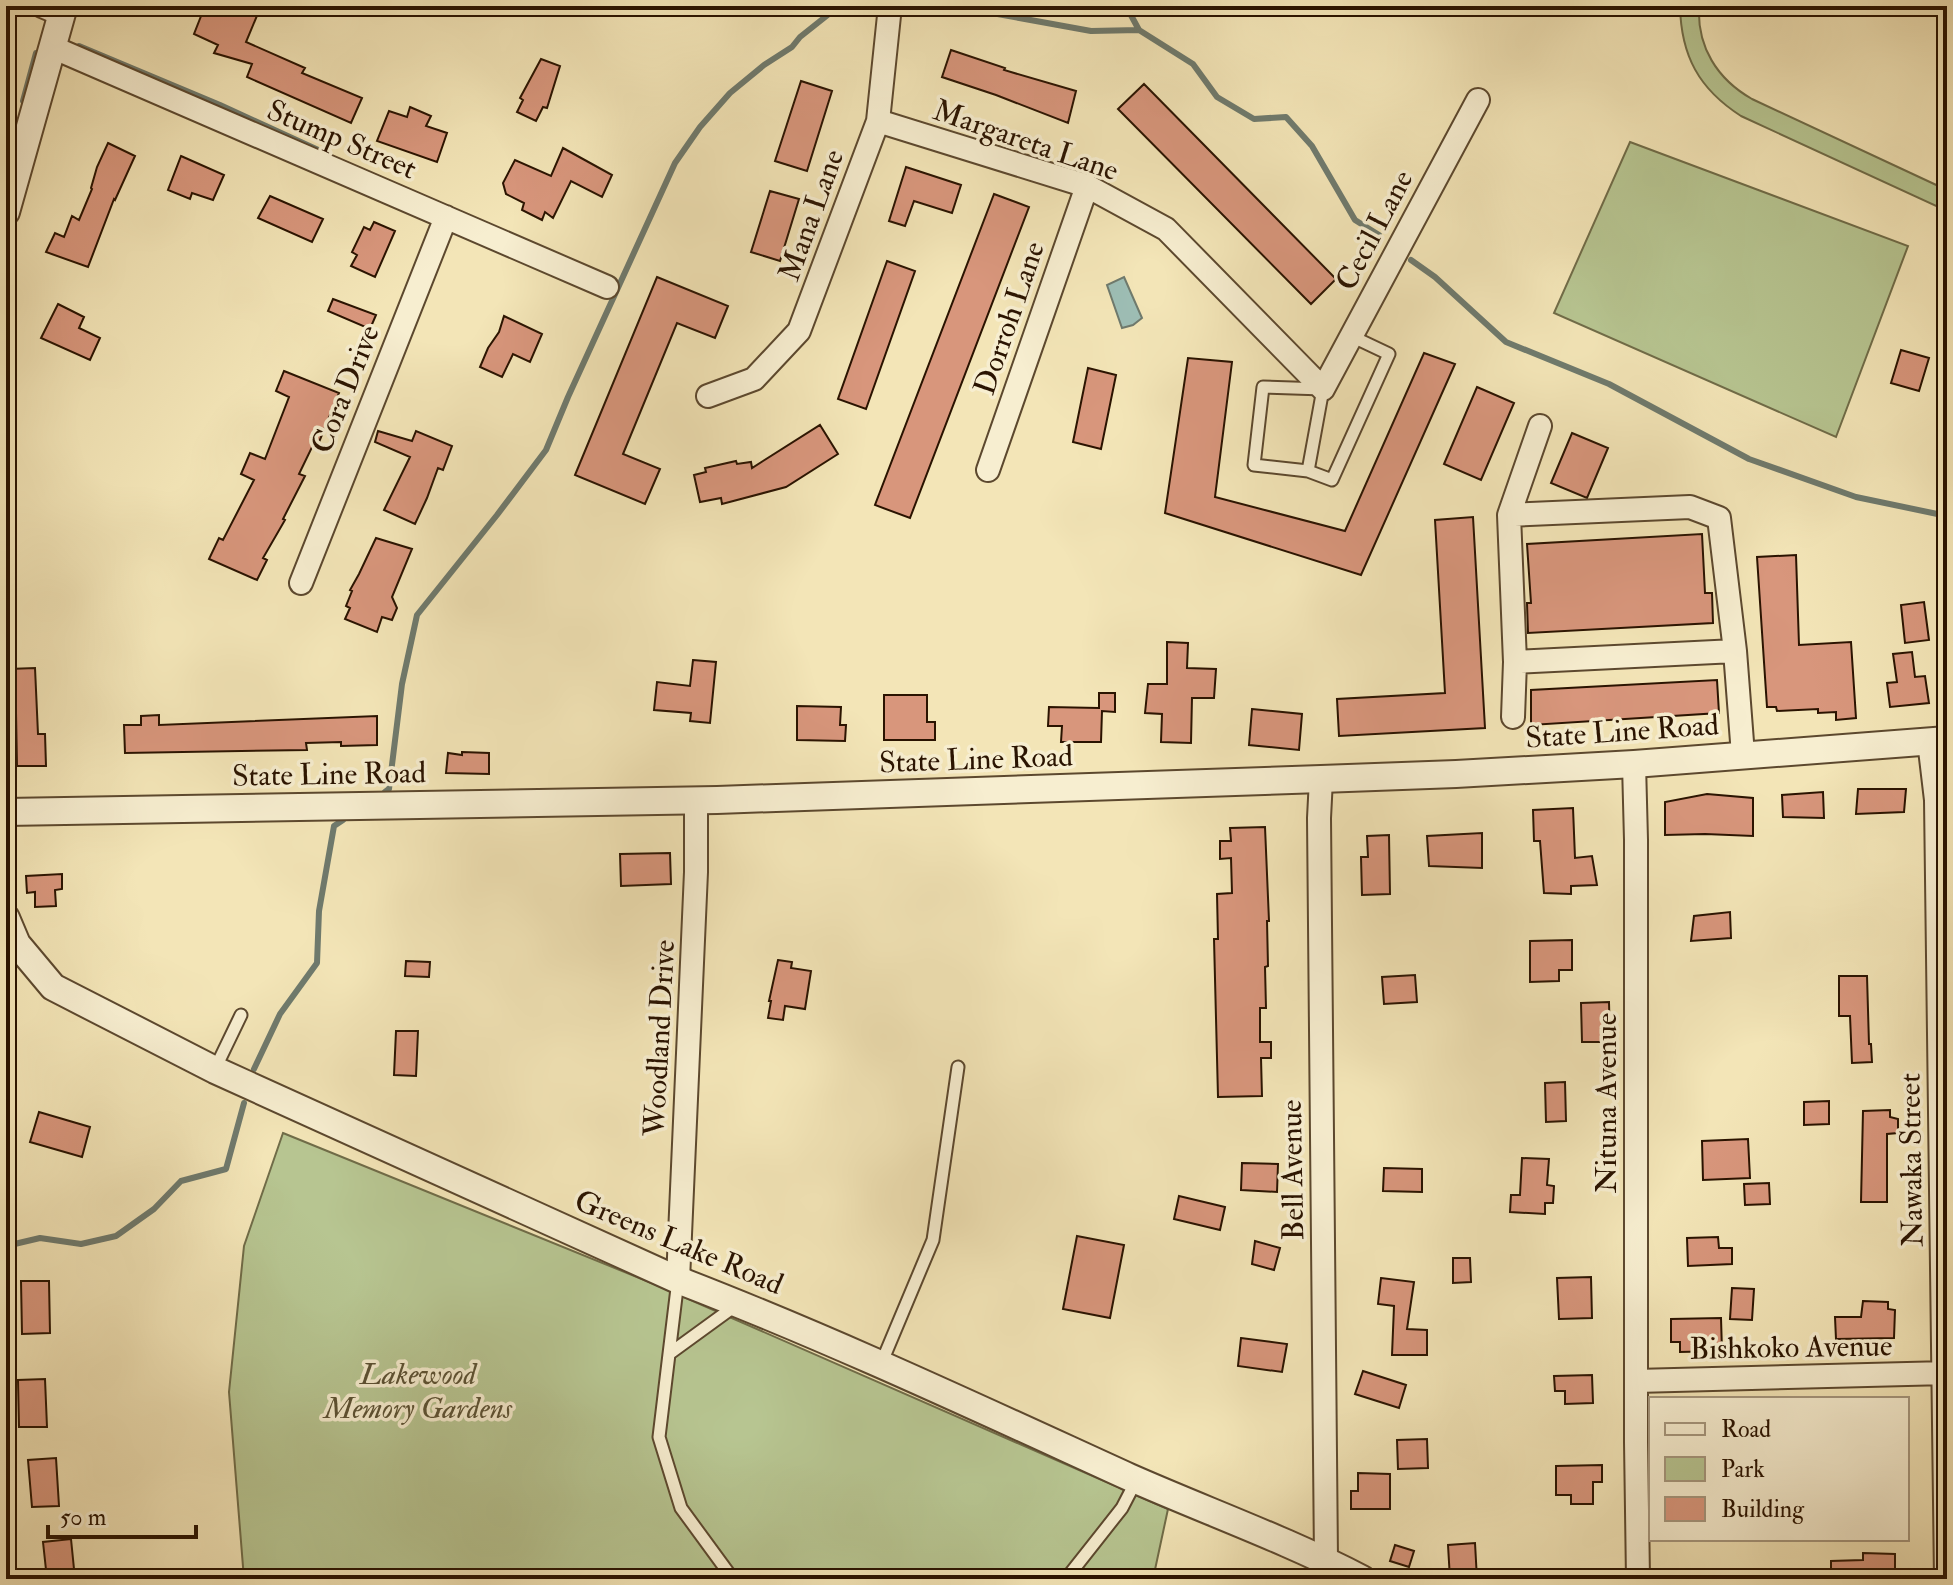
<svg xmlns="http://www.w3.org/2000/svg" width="1953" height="1585" font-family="'IM FELL Double Pica',serif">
<rect width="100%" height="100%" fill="#f3e5b7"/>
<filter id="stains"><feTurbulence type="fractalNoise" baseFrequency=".0025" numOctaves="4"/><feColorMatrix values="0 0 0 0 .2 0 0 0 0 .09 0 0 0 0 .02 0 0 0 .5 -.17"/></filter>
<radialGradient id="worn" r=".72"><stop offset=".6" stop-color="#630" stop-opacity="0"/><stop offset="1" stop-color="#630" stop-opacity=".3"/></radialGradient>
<path fill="#b7c591" stroke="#706c48" stroke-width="2" d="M1680,6h19c-2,41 18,73 53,93l195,91v21l-206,-95c-42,-27 -60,-60 -61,-110z
M1630,142l278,104 -72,191 -282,-124z
M283,1133l371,151 514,225 -15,70h-909l-15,-187 15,-146z"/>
<path fill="#9dbeb5" stroke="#6f7a6d" stroke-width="2" d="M1124,277l18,41 -9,7 -11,3 -15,-43z"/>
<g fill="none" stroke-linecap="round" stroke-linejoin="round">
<path stroke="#6f7a6d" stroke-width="6" d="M953,6l138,25 48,-1
M1126,6l13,24 54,34 24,33 37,22 32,-2 26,29 43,74 24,15
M79,46l141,59 107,49
M23,101l13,-48
M1411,260l24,17 71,65 103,42 140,75 107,38 91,19
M385,792l4,-3 13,-105 15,-69 80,-100 49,-65 22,-53 107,-234 25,-36 30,-34 34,-28 28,-18 8,-10 39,-31
M254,1069l26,-55 37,-51 2,-52 15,-85 9,-6
M6,1246l34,-8 41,6 35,-8 38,-27 27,-28 45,-12 18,-66"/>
</g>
<path fill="#d8967c" stroke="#2a1300" stroke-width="2" d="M205,6h56l-15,36 59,26 -3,5 60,25 -11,25 -104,-46 5,-13 -38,-11 4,-8 -24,-11z
M951,50l54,18 -1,2 72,21 -8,32 -72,-28 -54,-18z
M541,59l19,7 -13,42 -4,-1 -7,14 -19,-9 6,-12 -3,-2z
M801,81l31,10 -25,80 -32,-10z
M1144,84l192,195 -25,25 -193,-195z
M410,107l21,9 -5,10 21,7 -10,29 -60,-21 12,-30 18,6z
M108,143l27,13 -20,44 -1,-1 -26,68 -42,-15 9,-19 9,4 8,-21 7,4 13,-31 -1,-1 6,-21z
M563,148l49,27 -10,22 -31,-16 -18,37 -8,-6 -3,8 -20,-10 2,-7 -18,-9 -3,-11 12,-23 36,16z
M181,156l43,19 -11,25 -21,-7 -2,6 -22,-9z
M906,167l55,18 -9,28 -38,-12 -9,25 -16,-5z
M770,191l29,8 -19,62 -29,-9z
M994,194l35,13 -119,311 -35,-13z
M270,196l53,23 -11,23 -54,-24z
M374,222l21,9 -20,46 -24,-11 6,-11 -5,-3 12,-25 6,3z
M887,261l28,10 -49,138 -28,-10z
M657,277l71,29 -13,32 -38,-15 -54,131 37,15 -15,35 -70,-29z
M333,299l43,16 -6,14 -42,-18z
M58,304l26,13 -5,11 21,10 -10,22 -49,-22z
M504,316l38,18 -12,28 -17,-8 -11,23 -22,-10 8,-19 11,-16z
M1901,350l28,8 -10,33 -28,-8z
M1424,353l31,11 -94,211 -196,-62 23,-155 44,4 -17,135 130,34z
M1088,368l28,7 -15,74 -28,-7z
M284,371l55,22 -22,54 -4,-2 -14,29 6,2 -22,43 2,1 -22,38 4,2 -10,20 -48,-21 10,-21 4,2 31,-60 -13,-6 9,-21 15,6 24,-62 -13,-6z
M1477,387l37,16 -33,77 -37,-16z
M820,425l18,29 -52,33 -64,17 -1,-6 -21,4 -6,-27 12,-3 -1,-4 31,-7 1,3 14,-2 1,6z
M378,431l34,10 4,-10 36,15 -9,24 -5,-2 -11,30 -12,26 -31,-14 26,-53 -35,-15z
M1572,433l36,15 -21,50 -36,-15z
M1473,517l12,211 -146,8 -2,-37 108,-6 -10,-173z
M1702,534l3,59h7l1,30 -185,10 -1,-30h4l-4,-59z
M376,538l36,11 -20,48 5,11 -5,12 -10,-3 -5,15 -32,-13 5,-11 -4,-2 6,-15 -2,-1 9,-16z
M1796,555l3,90 52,-3 5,76 -20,2v-8l-18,1v-4l-41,2 -1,-4h-9l-10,-150z
M1924,602l5,38 -24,3 -4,-38z
M1167,642l21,1 -1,25 29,1 -2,29h-22l-1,45 -30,-1 1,-28 -17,-1 3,-29h19z
M1912,652l3,25 10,-1 4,27 -39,4 -3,-24 10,-1 -4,-28z
M693,660l23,2 -6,61 -20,-2 1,-8 -37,-3 3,-28 33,4z
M35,668l3,66h7l1,32h-29l-1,-53h-6l-1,-44z
M1717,680l2,33 -188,12v-35z
M1099,693h16v19l-13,-1 -1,31h-40l1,-16h-14l1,-19 50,1z
M884,695h43v27h8v18h-51z
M797,706l44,1 -1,18h6l-1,16 -48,-1z
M1252,709l50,5 -3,36 -50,-5z
M159,715v10l218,-9v29l-36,1v-4l-35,1 1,7 -182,3 -1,-28h17v-9z
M462,752l27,1v21l-43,-1 2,-20 14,2z
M1858,789h48l-2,23 -48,2z
M1823,792l1,26 -41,-1 -1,-22z
M1707,794l46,4v38l-48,-2 -40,1v-33z
M1573,808l2,50 17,-2 5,29 -26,1v8l-27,-1 -4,-52h-6l-1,-31z
M1265,827l4,94h-2l1,45 -3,1 1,41h-6v34h11v16h-10l1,38 -44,1 -4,-158h4l-1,-45 15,-1 -1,-35 -11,1v-18h11l-1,-13z
M1482,833v35l-53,-2 -2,-30z
M1389,835l1,59 -28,1 -1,-38h7l-1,-21z
M670,853l1,31 -50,2 -1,-32z
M62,874v15l-7,1 1,16 -21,1v-15l-8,1 -1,-17z
M1730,912l1,26 -40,3 3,-25z
M1572,940v30h-13v11l-29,1v-41z
M778,960l14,2 -1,6 20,3 -6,38 -20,-3 -2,14 -15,-2 3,-17h-2z
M406,961l24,1 -1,15 -24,-1z
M1415,975l2,27 -33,2 -2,-27z
M1839,976h28l2,68h2l1,18 -20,1 -2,-47h-11z
M1609,1002l1,40h-28l-1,-39z
M396,1031h22l-2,45 -22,-1z
M1565,1082l1,39 -20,1 -1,-39z
M1829,1101v23l-25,1v-23z
M1890,1110v7l8,2v14l-11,1v68h-26l2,-91z
M39,1112l51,15 -8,30 -52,-15z
M1748,1139l2,39 -47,2 -1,-39z
M1522,1158l27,1 -2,26 7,1 -1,17h-8v11l-35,-2 1,-17h9z
M1242,1163l36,1 -1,28 -36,-2z
M1384,1168l38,1v23l-39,-1z
M1769,1183l1,21 -25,1 -1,-21z
M1179,1196l46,11 -5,23 -46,-11z
M1077,1236l47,9 -14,73 -47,-9z
M1718,1237l1,11h13v16l-44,2 -1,-28z
M1255,1241l25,7 -6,22 -22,-6z
M1453,1258h17l1,24 -18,1z
M1591,1277l1,41 -33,1 -2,-41z
M1381,1278l33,4 -7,47 20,1v25h-35l2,-49 -16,-2z
M21,1281h28l1,52 -28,1z
M1732,1288l22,1 -2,31 -22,-1z
M1863,1301l25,1v7l7,1 -1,28 -58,1 -1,-22h26z
M1721,1318l1,33 -42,1v-10h-9v-23z
M1241,1338l46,6 -5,28 -44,-6z
M1363,1371l43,14 -7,23 -44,-14z
M1592,1375l1,28 -28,1v-13h-10l-1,-15z
M45,1379l2,48h-28l-1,-47z
M1427,1439l1,29 -30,1 -1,-29z
M56,1458l3,48 -27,1 -4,-47z
M1602,1465v17h-9v22h-22v-9h-15v-29z
M1358,1473l32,1v35h-39v-18h7z
M71,1539l4,40h-28l-4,-37z
M1475,1543l2,36h-27l-2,-34z
M1395,1545l19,6 -5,16 -19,-6z
M1863,1553l32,1v25h-64v-18l32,-1z"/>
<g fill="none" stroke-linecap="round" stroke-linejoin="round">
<defs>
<path id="service" d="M1308,471l15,-82 -60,-2 -9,78 54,6 24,9 57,-126 -38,-18
M215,1069l26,-54
M669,1354l9,-74
M881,1364l52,-124 25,-173
M733,1579l-52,-71 -22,-71 10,-83 66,-48
M1066,1579l56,-71 14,-27"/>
<path id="minor" d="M42,6l19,8
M52,47l555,240
M878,121l209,65 79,43 157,160 155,-289
M708,396l46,-17 45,-48 79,-210 12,-115
M988,470l99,-284
M1509,515l181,-8 29,11 16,133 -220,11
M301,583l145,-366
M1735,651l8,104
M1513,717l2,-55 -6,-147 31,-89
M1929,741l7,59 10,779
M1634,764l2,76v602l2,137
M1321,779l-2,39 7,742
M678,1280l18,-408v-72
M1636,1381l311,-8"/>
<path id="tertiary" d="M6,212l58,-206
M6,812l711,-12 604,-21 135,-5 178,-10 313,-24
M6,918l11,26 36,43 162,83 463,210c153,59 302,129 451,197 77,34 158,63 233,102"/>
</defs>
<use href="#service" stroke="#5c482e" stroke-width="15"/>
<use href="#minor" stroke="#5c482e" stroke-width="26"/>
<use href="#tertiary" stroke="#5c482e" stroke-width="30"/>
<use href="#service" stroke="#f7eed0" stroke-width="11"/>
<use href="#minor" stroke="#f7eed0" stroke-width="22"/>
<use href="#tertiary" stroke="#f7eed0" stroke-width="26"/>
</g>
<g text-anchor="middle" stroke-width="7" stroke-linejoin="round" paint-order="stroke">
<g font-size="30" fill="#2a1300" stroke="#f7eed0">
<text transform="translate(342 139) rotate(23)" y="10">Stump Street</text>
<text transform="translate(1026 140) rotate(19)" y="10">Margareta Lane</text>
<text transform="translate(811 215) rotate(-70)" y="10">Mana Lane</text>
<text transform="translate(1374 230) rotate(-62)" y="10">Cecil Lane</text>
<text transform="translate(1009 318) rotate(-71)" y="10">Dorroh Lane</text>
<text transform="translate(345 389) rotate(-68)" y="10">Cora Drive</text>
<text transform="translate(1622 731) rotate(-4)" y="10">State Line Road</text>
<text transform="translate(976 759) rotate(-2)" y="10">State Line Road</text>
<text transform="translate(329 774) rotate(-1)" y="10">State Line Road</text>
<text transform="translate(659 1038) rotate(-87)" y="10">Woodland Drive</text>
<text transform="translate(1606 1103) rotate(-90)" y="10">Nituna Avenue</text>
<text transform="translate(1911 1160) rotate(-91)" y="10">Nawaka Street</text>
<text transform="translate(1292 1170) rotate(-91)" y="10">Bell Avenue</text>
<text transform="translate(679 1242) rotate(23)" y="10">Greens Lake Road</text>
<text transform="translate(1791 1347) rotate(-1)" y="10">Bishkoko Avenue</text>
</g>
<g font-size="30" font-style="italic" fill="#5b5133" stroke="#f7eed0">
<text x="418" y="1384">Lakewood<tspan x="418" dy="34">Memory Gardens</tspan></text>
</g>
</g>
<rect width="1953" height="1585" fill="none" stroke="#f3e5b7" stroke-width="32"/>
<rect x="8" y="8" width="1937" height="1569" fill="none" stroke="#2a1300" stroke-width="4"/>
<rect x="16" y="16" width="1921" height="1553" fill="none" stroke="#2a1300" stroke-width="2"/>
<rect x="1649" y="1397" width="260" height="144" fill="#f7eed0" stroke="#a5967d" stroke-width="2"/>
<rect x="1665" y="1423" width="40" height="12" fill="#f7eed0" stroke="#a5967d" stroke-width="2"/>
<text x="1721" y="1437" font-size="24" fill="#2a1300">Road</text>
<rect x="1665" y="1457" width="40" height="24" fill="#b7c591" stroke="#a5967d" stroke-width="2"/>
<text x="1721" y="1477" font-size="24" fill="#2a1300">Park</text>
<rect x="1665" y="1497" width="40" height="24" fill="#d8967c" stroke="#a5967d" stroke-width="2"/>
<text x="1721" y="1517" font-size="24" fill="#2a1300">Building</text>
<path d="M48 1525v12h148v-12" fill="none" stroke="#2a1300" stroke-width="4"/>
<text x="60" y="1525" font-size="24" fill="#2a1300" stroke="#f7eed0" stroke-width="6" paint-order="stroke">50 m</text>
<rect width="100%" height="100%" filter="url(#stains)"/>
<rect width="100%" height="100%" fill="url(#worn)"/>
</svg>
